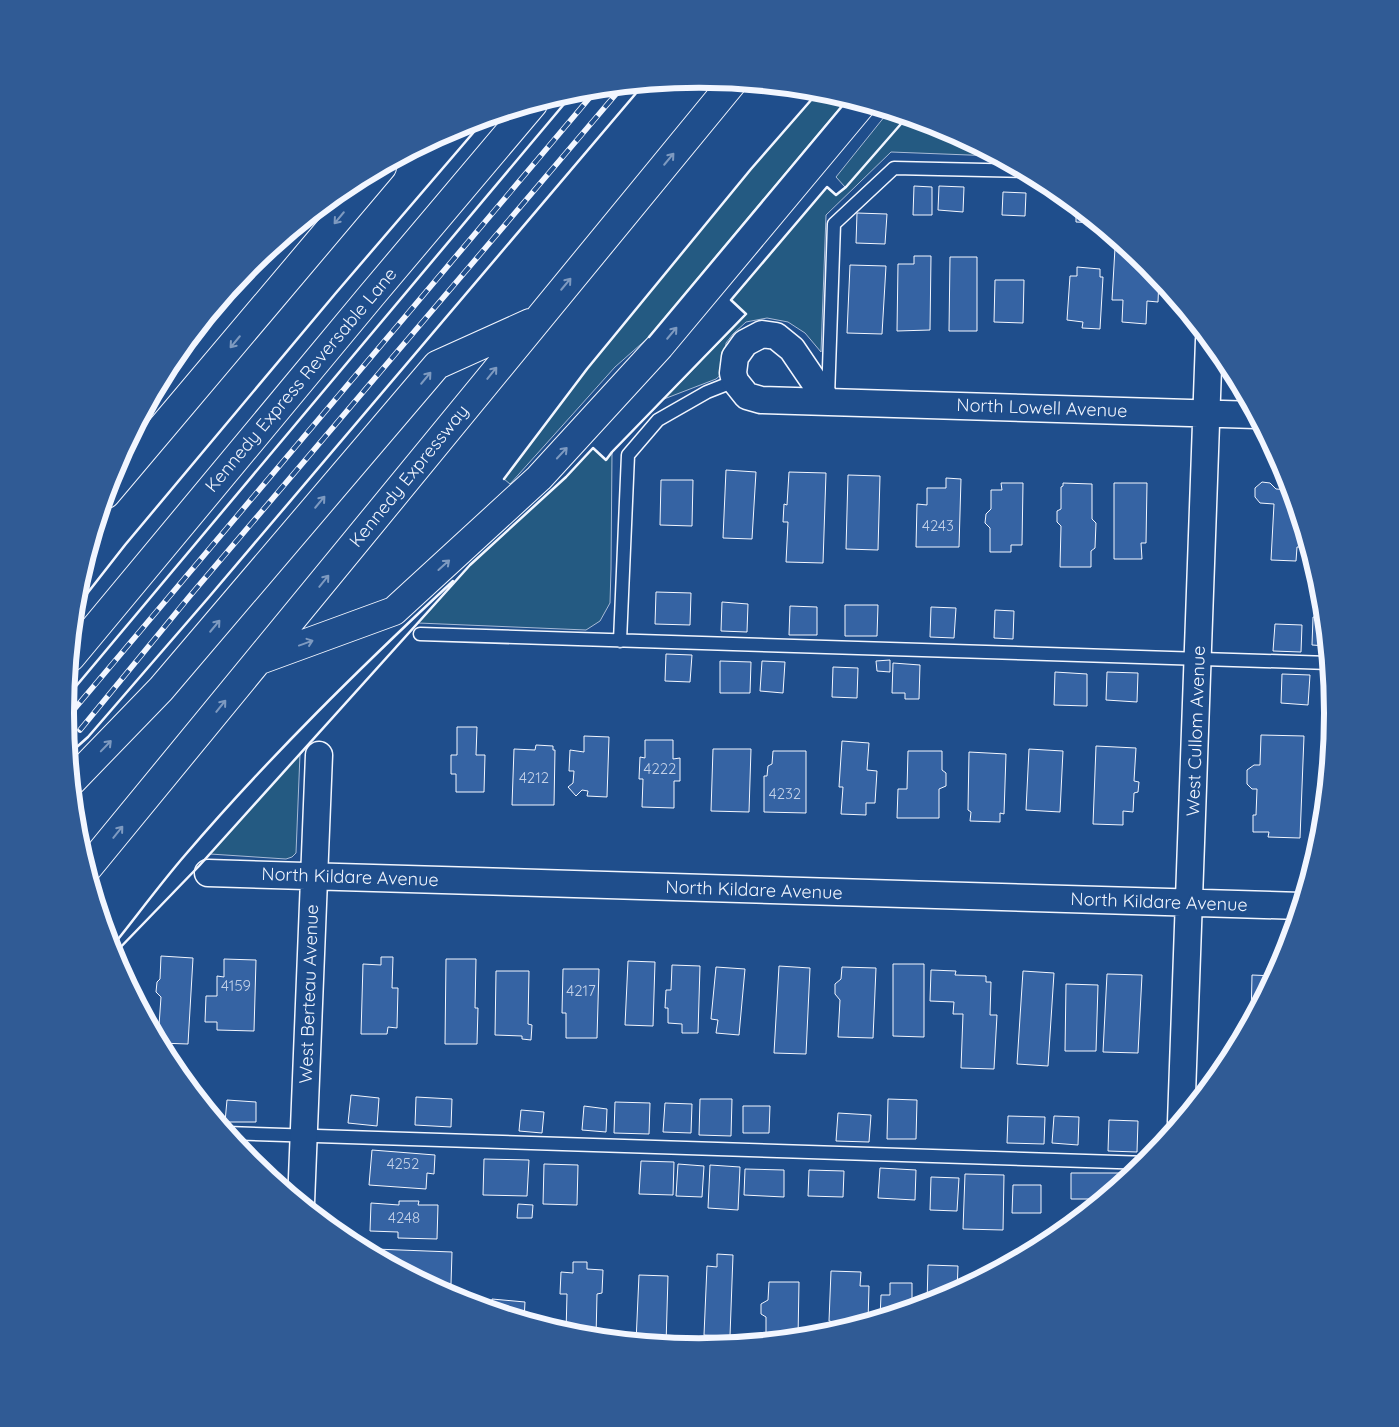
<svg xmlns="http://www.w3.org/2000/svg" width="1399" height="1427" font-family="Quicksand,sans-serif">
<rect width="100%" height="100%" fill="#1f4e8c"/>
<path fill="#245a82" stroke="#a8bbd7" d="M819,91l29,8 -199,238 -34,30 -105,117 -6,-5 83,-110 164,-200z
M889,111l54,16 52,29 -104,-4 -65,63 -5,137 -16,-19 -17,-11 -21,-4 -21,4 -13,12 -7,9 -2,29 -8,7 -52,20 82,-84 -15,-15 96,-113 9,8 9,-8 -9,-10z
M593,448l13,11 6,-7 -1,117 -1,34 -10,18 -14,9 -168,-7 52,-58 96,-88z
M300,754l-4,99 -4,4 -6,2 -76,-5z"/>
<path fill="#3563a3" stroke="#f2f6ff" d="M914,186l18,1v28h-19z
M939,186l25,1 -1,25 -25,-2z
M1003,192l23,1 -1,23 -23,-1z
M1076,206l22,17 -22,-1z
M857,213l30,1 -2,30 -29,-1z
M1115,248l13,1 20,16 11,13 -1,24 -11,-1 -1,23 -24,-2 1,-22h-11z
M914,256h17l-1,74 -33,1 1,-67h16z
M950,257h27v74h-28z
M850,265l36,1 -4,68 -35,-1z
M1077,267l23,2v8h3l-3,52 -18,-1 1,-6 -16,-2 3,-44h7z
M995,280h29l-1,43 -29,-1z
M726,470l30,2 -4,67 -29,-1z
M789,472l37,1 -3,90 -37,-1 2,-40h-5l1,-18 3,1z
M848,475l32,1 -2,74 -32,-1z
M946,478l15,1 -2,68h-43l1,-43 10,1v-17h19z
M661,480h32l-1,46 -32,-1z
M1262,482l8,1 6,6 15,1 14,46v11h-8l-1,14 -25,-1 3,-56 -14,-1 -5,-6v-9z
M1001,483h22l-1,62h-11v7h-21v-24l-5,-5 1,-9 5,-5v-19h11z
M1063,483l29,1v35l4,4 -1,25 -4,3v16h-31l1,-41 -4,-4v-11l4,-2v-22l2,-1z
M1114,483h33l-1,60h-5l1,16h-28z
M1315,566l7,24v1l-8,-1z
M656,592l35,1 -1,32 -35,-1z
M722,602l26,2 -1,28 -26,-1z
M845,605h33l-1,31h-32z
M790,606l27,1v28h-28z
M931,607l25,1 -2,30 -24,-1z
M995,610l19,1 -1,28 -19,-1z
M1313,617h12l2,29 -15,-1z
M1275,624l27,1 -1,27 -28,-1z
M666,654l26,1 -2,27 -25,-1z
M890,660v12l-13,-1 -1,-10z
M720,661l31,1 -1,31h-30z
M762,661l23,1 -2,31 -23,-2z
M893,663l27,2 -1,34h-14v-6h-13z
M833,667l25,1 -1,30 -25,-1z
M1055,672l32,2v32l-33,-1z
M1107,672l31,1 -1,29 -31,-2z
M1282,674l28,1 -2,30 -27,-2z
M457,727h20l-1,28h9l-1,37h-28v-18h-5v-19h6z
M1261,735l43,1 -4,102 -32,-1 1,-5h-16v-17h3l1,-26h-5l-5,-5v-14l7,-5h6z
M584,736l25,1 -2,60 -20,-1 1,-5 -6,-1 -6,6 -8,-9 5,-4 1,-12h-5l1,-21 14,2z
M645,740h28v19l7,-1v23h-6v27l-32,-1 1,-28h-4l1,-22 5,1z
M842,741l27,2 -2,27 10,1 -2,32h-9v12l-25,-1 2,-27h-4z
M536,745l17,1v4h2l-1,55h-42l2,-56 21,1z
M1096,746l40,2 -2,33 5,1 -1,10 -4,1 -1,19 -10,-1v14l-30,-1z
M713,749h38l-2,63 -38,-1z
M1029,749l34,2 -3,61 -34,-2z
M773,751h33v62l-42,-1v-36h3l1,-10 4,-2z
M908,751h34v19l4,3v13l-7,3v29h-42l1,-29h9z
M969,752l37,2 -2,60 -4,-1v9l-30,-1 1,-9 -3,-2z
M161,956l32,2 -5,86 -29,-1 -1,-3 3,-43 -5,-5 1,-10 3,-3z
M381,957h12l-1,31h6l-1,40 -9,-1 -1,7h-26l2,-70 18,1z
M224,959l32,1 -2,71 -37,-1v-8h-12l1,-26h11v-20l7,1z
M446,959h30l-1,49h3l-1,36h-32z
M628,961l27,1 -2,64 -28,-1z
M893,964h31v73l-31,-1z
M672,965l28,1 -2,67h-16v-9l-14,-1v-15h-3l1,-18h5z
M779,966l31,2 -4,86 -32,-1z
M716,967l29,2 -6,66 -23,-2 2,-13 -7,-1z
M842,967l34,1 -3,70 -35,-1 2,-37 -5,-6v-10l6,-5z
M563,969h36l-2,69h-31v-25h-4z
M931,970l25,1 -1,4 31,1v6h5l-1,33h7l-3,54 -33,-1 2,-54h-10l1,-12 -24,-1z
M496,971h33l-1,53 4,1 -1,15 -9,-1v-3l-27,-1z
M1023,971l31,2 -6,93 -31,-2z
M1107,974l35,1 -4,78 -35,-1z
M1252,975l23,1 -24,45z
M1066,984l32,1 -2,66h-31z
M351,1095l28,3 -2,28 -29,-3z
M416,1097l36,2 -1,28 -36,-2z
M700,1099h32l-1,37 -32,-1z
M888,1099l29,1 -1,39h-29z
M227,1100l29,2v20h-31z
M615,1102l35,1 -1,31 -35,-1z
M665,1103l27,1 -1,29 -28,-1z
M584,1106l23,3 -1,23 -24,-2z
M743,1106h27l-1,27h-26z
M521,1110l23,2 -2,21 -23,-2z
M838,1113l33,2 -2,27 -33,-1z
M1008,1116l37,1 -1,27 -37,-1z
M1054,1116l25,1 -1,28 -26,-2z
M1109,1120l29,1 -1,31 -29,-1z
M372,1150l63,5 -1,19 -7,-1 -1,16 -57,-4z
M245,1155l10,1 -1,9 -3,-3z
M484,1159l45,1 -2,36 -44,-1z
M641,1161l33,1 -1,33 -34,-1z
M544,1164l34,1 -1,40 -34,-1z
M678,1164l26,2 -2,31 -26,-1z
M710,1165l30,2 -2,43 -30,-2z
M880,1168l36,2 -1,30 -37,-2z
M745,1169l39,1v27l-40,-2z
M809,1170l35,1 -1,26 -35,-1z
M1071,1173h54v8l-22,18h-32z
M965,1174l39,1 -1,55 -40,-1z
M931,1177l28,1 -2,33 -27,-1z
M1013,1185h28v28h-29z
M399,1201h20l-1,4h20l-1,34 -39,-1v-6l-28,-1 1,-28 28,2z
M518,1204l15,1 -1,13h-15z
M375,1249l77,3 -1,32 -25,-1 -51,-27z
M717,1254l16,1 -3,81 -26,-1 3,-69 10,1z
M573,1262h14v7l16,1 -1,23 -5,1 -1,44 -21,-2 -9,-3 1,-39h-7l1,-22 12,1z
M928,1265l30,1 -1,26 -15,8 -15,4z
M831,1271l30,1 -1,14h9l-1,36 -34,11v-11l-5,-1z
M639,1275l29,1 -2,69 -30,-3z
M769,1282h30l-1,56 -32,3v-24l-5,-3v-10l7,-4z
M890,1283h22v26l-32,9 1,-23h9z
M492,1299l33,3 -1,18 -33,-10z"/>
<g fill="none" stroke-linecap="round" stroke-linejoin="round">
<defs>
<path id="service" d="M828,397l6,-173 60,-56 130,3
M420,634l909,29
M620,641l8,-186 30,-35 49,-28 28,-11
M227,1133l921,30"/>
<path id="minor" d="M828,402l-36,-53 -16,-13 -14,-2 -17,9 -10,14 -2,16 2,8 12,15 14,4 495,15
M208,873l1093,33
M1181,1122l28,-782
M301,1203l18,-448"/>
<path id="motorway" d="M106,494l276,-327
M71,657l300,-361 162,-192
M260,660l134,-49 145,-133 121,-132 203,-243
M72,781l89,-92 276,-324 93,-42
M87,869c216,-261 429,-525 646,-787"/>
</defs>
<use href="#service" stroke="#f2f6ff" stroke-width="15"/>
<use href="#minor" stroke="#f2f6ff" stroke-width="29"/>
<use href="#motorway" stroke="#f2f6ff" stroke-width="30"/>
<use href="#service" stroke="#1f4e8c" stroke-width="12"/>
<use href="#minor" stroke="#1f4e8c" stroke-width="26"/>
<use href="#motorway" stroke="#1f4e8c" stroke-width="28"/>
<defs>
<path id="rail" d="M66,719l531,-630
M80,730l109,-133 433,-510"/>
</defs>
<use href="#rail" stroke="#f2f6ff" stroke-width="5.5"/>
<use href="#rail" stroke="#1f4e8c" stroke-width="4" stroke-dasharray="11" stroke-linecap="butt"/>
<path stroke="#f2f6ff" stroke-width="2.5" d="M649,337l199,-238
M504,479l83,-110 164,-200 68,-78
M75,609l50,-64 210,-251 150,-175
M67,697l508,-606
M69,754l19,-17 121,-140 434,-512
M111,948c25,-31 49,-64 75,-94 83,-97 174,-186 267,-273
M113,955l86,-89 271,-301 96,-88 27,-29 13,12 6,-8 134,-138 -15,-14 96,-113 9,8 10,-8 61,-70"/>
</g>
<defs><path id="oneway-shaft" d="M-6 0H5M1.5-3L5.5 0L1.5 3" fill="none" stroke-width="1.6" stroke-linecap="round" stroke-linejoin="round" transform="scale(1.25)"/></defs>
<g stroke="#7e9ac0">
<use href="#oneway-shaft" transform="translate(669 159) rotate(-50)"/>
<use href="#oneway-shaft" transform="translate(339 218) rotate(130)"/>
<use href="#oneway-shaft" transform="translate(566 284) rotate(-50)"/>
<use href="#oneway-shaft" transform="translate(672 333) rotate(-50)"/>
<use href="#oneway-shaft" transform="translate(235 342) rotate(130)"/>
<use href="#oneway-shaft" transform="translate(492 373) rotate(-51)"/>
<use href="#oneway-shaft" transform="translate(426 378) rotate(-50)"/>
<use href="#oneway-shaft" transform="translate(562 453) rotate(-47)"/>
<use href="#oneway-shaft" transform="translate(320 502) rotate(-50)"/>
<use href="#oneway-shaft" transform="translate(444 565) rotate(-42)"/>
<use href="#oneway-shaft" transform="translate(324 581) rotate(-51)"/>
<use href="#oneway-shaft" transform="translate(215 626) rotate(-50)"/>
<use href="#oneway-shaft" transform="translate(306 643) rotate(-20)"/>
<use href="#oneway-shaft" transform="translate(221 706) rotate(-51)"/>
<use href="#oneway-shaft" transform="translate(106 746) rotate(-46)"/>
<use href="#oneway-shaft" transform="translate(118 832) rotate(-51)"/>
</g>
<g text-anchor="middle" stroke-width="4" stroke-linejoin="round" paint-order="stroke">
<g font-size="15" fill="#c3d1e8">
<text x="938" y="531">4243</text>
<text x="660" y="774">4222</text>
<text x="534" y="783">4212</text>
<text x="785" y="799">4232</text>
<text x="236" y="991">4159</text>
<text x="581" y="996">4217</text>
<text x="403" y="1169">4252</text>
<text x="404" y="1223">4248</text>
</g>
<g font-size="18" fill="#f2f6ff" stroke="#1f4e8c">
<text transform="translate(301 380) rotate(-50)" y="6">Kennedy Express Reversable Lane</text>
<text transform="translate(1042 408) rotate(2)" y="6">North Lowell Avenue</text>
<text transform="translate(409 476) rotate(-51)" y="6">Kennedy Expressway</text>
<text transform="translate(1196 731) rotate(-88)" y="6">West Cullom Avenue</text>
<text transform="translate(350 877) rotate(2)" y="6">North Kildare Avenue</text>
<text transform="translate(754 890) rotate(2)" y="6">North Kildare Avenue</text>
<text transform="translate(1159 902) rotate(2)" y="6">North Kildare Avenue</text>
<text transform="translate(309 994) rotate(-88)" y="6">West Berteau Avenue</text>
</g>
</g>
<path d="M0 0H1399V1427H0ZM74 713a625 625 0 1 1 1250 0a625 625 0 1 1-1250 0Z" fill="#305b95" fill-rule="evenodd"/>
<path fill="none" stroke="#f2f6ff" stroke-width="6" d="M74 713a625 625 0 1 1 1250 0a625 625 0 1 1-1250 0Z"/>
</svg>
